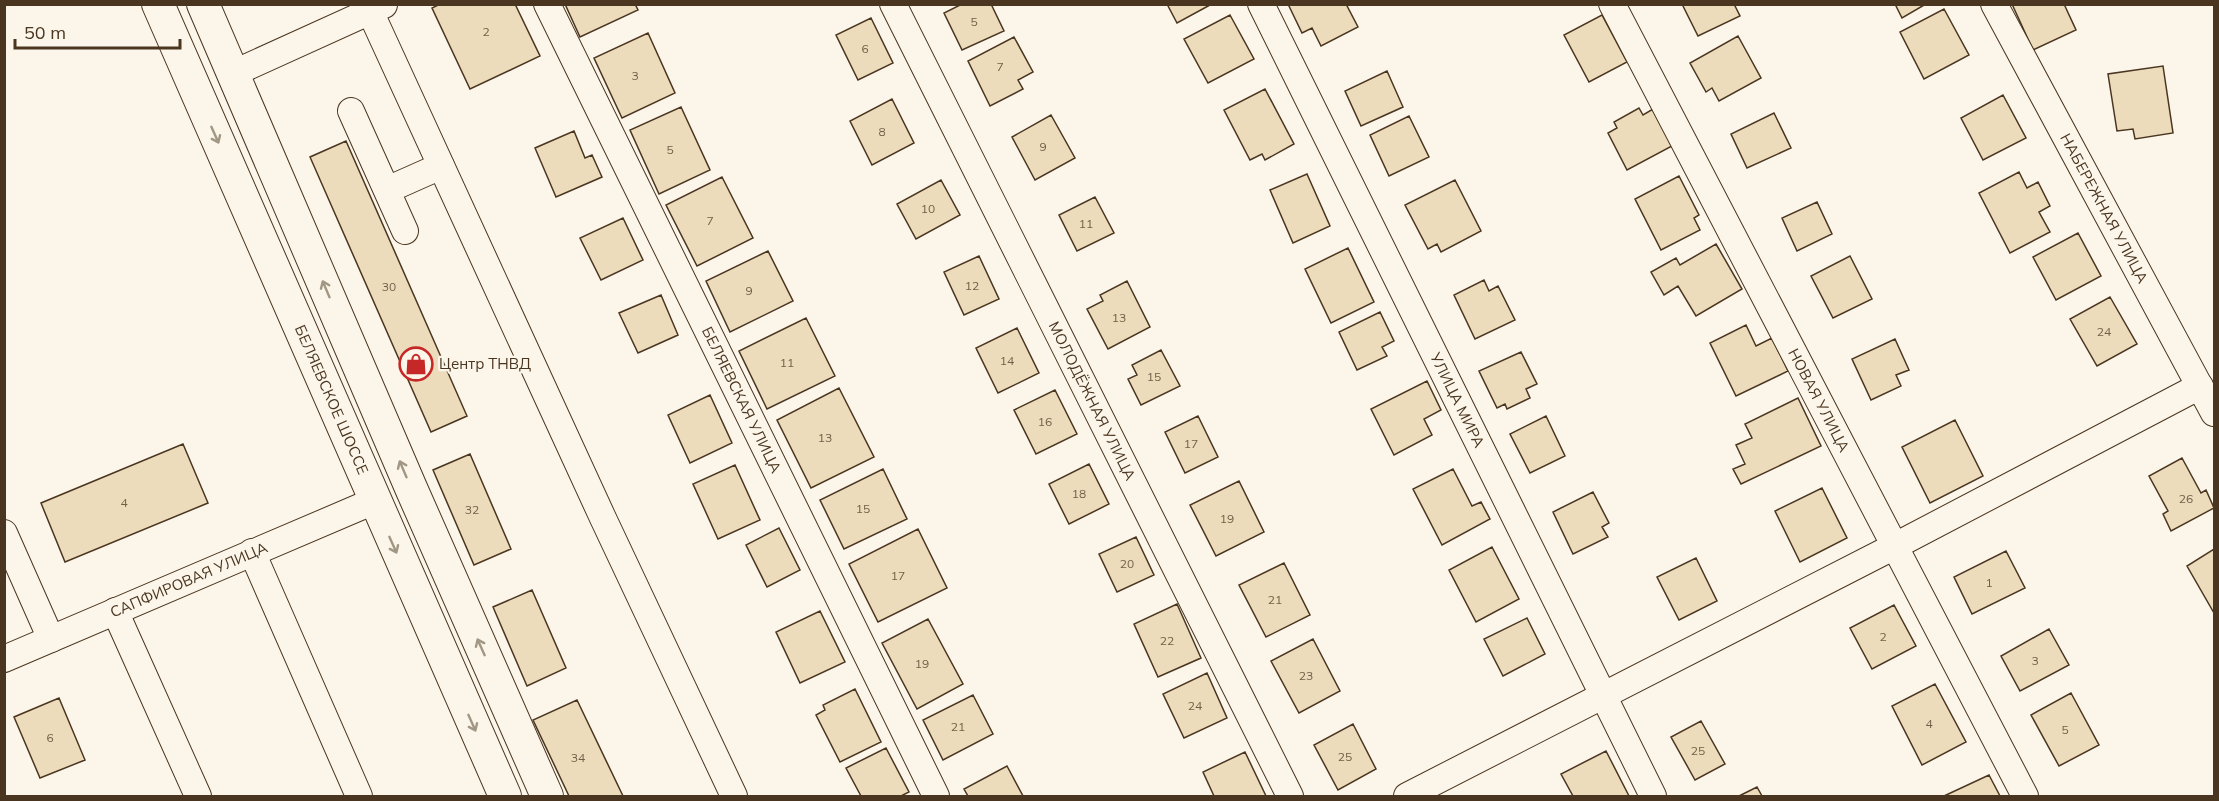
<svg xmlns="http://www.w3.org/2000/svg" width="2219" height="801" font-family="Mulish,sans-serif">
<rect width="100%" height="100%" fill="#fbf6e9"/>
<path fill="#ecdcbc" stroke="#4a3520" stroke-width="1.5" d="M440,4h75l25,52 -70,33 -38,-81z
M565,4h70l3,6 -58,27z
M962,4h29l13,27 -42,19 -18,-37z
M1167,4h43v1l-33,18z
M1288,4h58l12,23 -37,19 -9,-18 -10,5z
M1682,4h52l6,12 -42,20z
M1895,4h31l-24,14z
M2012,4h52l12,26 -43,20z
M1944,9l25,46 -45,24 -24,-47z
M1230,15l24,44 -46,24 -24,-44z
M1602,15l25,47 -38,20 -25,-47z
M871,18l22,45 -35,17 -22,-45z
M648,33l27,60 -53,25 -28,-60z
M1738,36l23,42 -42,23 -7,-13 -6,4 -16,-29z
M1014,37l19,35 -15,8 5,9 -33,17 -22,-45z
M2163,66l10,67 -38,6 -2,-10 -16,2 -9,-57z
M1387,71l16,36 -42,19 -16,-35z
M1265,89l29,55 -29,16 -3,-6 -12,6 -26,-50z
M2003,95l23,43 -43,22 -22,-42z
M892,99l22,44 -42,22 -22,-44z
M681,107l29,63 -51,24 -29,-64z
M1639,108l4,7 10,-6 19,37 -45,24 -19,-37 9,-5 -3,-6z
M1774,113l17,35 -44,20 -16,-34z
M1051,115l24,43 -40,22 -23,-43z
M1409,116l20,41 -40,19 -19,-41z
M574,131l11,27 7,-3 10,22 -46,20 -21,-49z
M346,141l121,275 -36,16 -121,-275z
M2019,172l8,16 11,-6 12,24 -11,6 11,20 -40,21 -31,-60z
M1307,174l23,52 -37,17 -23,-53z
M1679,176l20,39 -5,3 6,12 -39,20 -26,-51z
M722,177l31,61 -56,28 -31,-61z
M941,180l19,35 -44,24 -19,-35z
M1455,180l26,51 -40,21 -4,-8 -9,5 -23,-44z
M1095,197l19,36 -37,18 -18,-36z
M1817,202l15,32 -35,17 -15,-33z
M623,218l20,42 -42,20 -21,-42z
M2078,233l23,43 -45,24 -23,-43z
M1716,244l26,45 -46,27 -18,-30 -14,9 -13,-23 25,-14 4,7z
M1348,248l26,54 -43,21 -26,-54z
M768,251l25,50 -63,31 -24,-51z
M979,256l20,43 -35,16 -20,-43z
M1850,256l22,43 -39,19 -22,-42z
M1484,280l5,11 9,-5 17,34 -40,19 -21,-44z
M1127,281l23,46 -42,22 -21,-40 16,-8 -3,-6z
M661,295l17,40 -40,18 -19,-40z
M2110,297l27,47 -40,22 -27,-47z
M1380,312l14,29 -12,6 5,9 -30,14 -18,-38z
M806,318l29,58 -68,33 -28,-58z
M1746,325l10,21 16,-8 16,33 -52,25 -26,-53z
M1017,328l22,45 -41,20 -22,-45z
M1895,339l14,31 -13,5 5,11 -30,14 -19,-41z
M1161,350l19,36 -39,19 -13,-26 9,-4 -5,-10z
M1521,352l16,32 -11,5 4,9 -23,11 -2,-5 -8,4 -18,-37z
M1427,381l14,29 -17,9 8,16 -38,20 -23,-46z
M839,388l35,69 -63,31 -34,-68z
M1055,390l22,44 -41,20 -22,-44z
M710,395l22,48 -42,20 -22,-48z
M1798,398l23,48 -80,38 -8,-15 12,-5 -9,-19 16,-7 -7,-14z
M1198,416l20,41 -33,16 -20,-41z
M1546,416l19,40 -35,17 -20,-39z
M1955,420l28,56 -53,27 -28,-56z
M183,444l25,59 -143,59 -24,-59z
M470,454l41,95 -37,16 -41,-95z
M2182,458l19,35 5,-3 8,18 -43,23 -8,-17 5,-3 -19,-35z
M1089,464l20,40 -40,20 -20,-40z
M735,465l25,55 -42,19 -25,-55z
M883,469l24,50 -63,30 -24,-49z
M1453,469l19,37 9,-4 9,17 -48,26 -29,-56z
M1239,481l25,51 -48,24 -26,-51z
M1822,488l25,50 -47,24 -25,-51z
M1593,492l16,31 -7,4 6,10 -35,17 -20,-42z
M779,528l21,42 -33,17 -21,-42z
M918,529l29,59 -69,34 -29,-58z
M1136,537l18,38 -37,17 -18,-38z
M1492,547l27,52 -43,23 -27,-52z
M2214,549v64l-27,-47z
M2006,551l19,37 -53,26 -18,-37z
M1696,558l21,43 -38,19 -22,-43z
M1284,563l26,52 -44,22 -27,-52z
M532,590l34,78 -39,18 -34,-79z
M1177,604l24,54 -43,19 -24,-53z
M1894,605l22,41 -44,23 -22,-41z
M820,611l25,51 -45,21 -24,-51z
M1527,618l18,36 -42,22 -19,-37z
M928,619l35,65 -46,25 -35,-66z
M2049,629l20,36 -49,26 -19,-35z
M1313,639l27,52 -41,22 -28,-52z
M1207,673l20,45 -43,20 -21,-44z
M1935,684l31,58 -44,23 -30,-59z
M855,689l26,53 -41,20 -24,-47 9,-5 -2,-5z
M2071,693l28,52 -40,21 -28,-51z
M973,695l20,39 -50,26 -20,-40z
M59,698l26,62 -45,18 -26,-61z
M577,700l46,96h-54l-36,-76z
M1701,721l24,43 -30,16 -24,-43z
M1353,724l23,45 -38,21 -24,-45z
M886,748l23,44 -8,4h-40l-15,-28z
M1606,751l23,45h-56l-12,-22z
M1245,752l21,44h-52l-11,-24z
M1007,766l16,30h-55l-4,-7z
M1989,775l11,21h-56z
M1757,787l5,9h-23z"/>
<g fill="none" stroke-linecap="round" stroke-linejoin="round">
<defs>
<g id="minor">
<path id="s1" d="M547,4l389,792"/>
<path id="s2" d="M893,4l397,792"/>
<path id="s3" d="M1261,4l392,792"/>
<path id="s4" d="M1612,4l413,792"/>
<path id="s5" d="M1994,4l220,409"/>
<path d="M370,11l232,505 132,280"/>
<path d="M234,73l150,-68"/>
<path d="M351,111l54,120"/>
<path d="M387,190l54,-24"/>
<path d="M4,533l47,106"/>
<path d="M252,552l107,244"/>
<path d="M115,611l83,185"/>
<path id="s6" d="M4,659l370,-158"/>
<path d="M1407,796l488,-250 305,-160"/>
</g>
<g id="major">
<path id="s7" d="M158,4l347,792"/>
<path d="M203,4l208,484 136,308"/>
</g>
</defs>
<use href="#minor" stroke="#4a3520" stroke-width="28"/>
<use href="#major" stroke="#4a3520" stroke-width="34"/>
<use href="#minor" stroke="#fbf6e9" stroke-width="26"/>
<use href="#major" stroke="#fbf6e9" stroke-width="32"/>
</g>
<defs><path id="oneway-shaft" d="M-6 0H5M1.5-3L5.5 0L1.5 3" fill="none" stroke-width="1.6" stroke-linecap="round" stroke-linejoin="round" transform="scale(1.5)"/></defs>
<g stroke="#a29684">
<use href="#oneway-shaft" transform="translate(215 135) rotate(66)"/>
<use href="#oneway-shaft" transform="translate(326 289) rotate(-113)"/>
<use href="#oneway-shaft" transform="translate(403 469) rotate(-113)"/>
<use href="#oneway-shaft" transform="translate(393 545) rotate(66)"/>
<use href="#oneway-shaft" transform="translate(481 647) rotate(-114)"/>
<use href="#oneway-shaft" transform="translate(472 723) rotate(66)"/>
</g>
<defs>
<symbol id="shop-ring" viewBox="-11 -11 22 22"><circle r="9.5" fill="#fbf6e9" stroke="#c62828" stroke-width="1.5"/><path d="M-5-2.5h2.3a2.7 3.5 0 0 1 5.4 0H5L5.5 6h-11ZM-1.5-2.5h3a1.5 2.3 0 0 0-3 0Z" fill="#c62828"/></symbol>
</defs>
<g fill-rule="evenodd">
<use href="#shop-ring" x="397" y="345" width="38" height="38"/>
</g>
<g text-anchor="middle" stroke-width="4.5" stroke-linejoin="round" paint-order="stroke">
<g font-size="12" fill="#725f47">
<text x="974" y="26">5</text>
<text x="486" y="36">2</text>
<text x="865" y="53">6</text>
<text x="1000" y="71">7</text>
<text x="635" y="80">3</text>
<text x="882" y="136">8</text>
<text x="1043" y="151">9</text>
<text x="670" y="154">5</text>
<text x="928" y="213">10</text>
<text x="710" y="225">7</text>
<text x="1086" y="228">11</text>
<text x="972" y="290">12</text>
<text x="389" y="291">30</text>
<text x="749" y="295">9</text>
<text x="1119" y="322">13</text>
<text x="2104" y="336">24</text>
<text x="1007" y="365">14</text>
<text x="787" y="367">11</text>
<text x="1154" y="381">15</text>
<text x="1045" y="426">16</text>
<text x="825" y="442">13</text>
<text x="1191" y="448">17</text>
<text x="1079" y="498">18</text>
<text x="2186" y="503">26</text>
<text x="124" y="507">4</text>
<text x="863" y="513">15</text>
<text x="472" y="514">32</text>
<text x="1227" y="523">19</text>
<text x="1127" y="568">20</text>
<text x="898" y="580">17</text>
<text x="1989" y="587">1</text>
<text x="1275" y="604">21</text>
<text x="1883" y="641">2</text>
<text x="1167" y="645">22</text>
<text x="2035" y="665">3</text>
<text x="922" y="668">19</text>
<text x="1306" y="680">23</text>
<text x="1195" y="710">24</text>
<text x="1929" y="728">4</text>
<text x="958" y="731">21</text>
<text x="2065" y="734">5</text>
<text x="50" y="742">6</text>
<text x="1698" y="755">25</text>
<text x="1345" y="761">25</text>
<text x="578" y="762">34</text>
</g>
<g font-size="15" fill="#4a3520" stroke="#fbf6e9">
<text dy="5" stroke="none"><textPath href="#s5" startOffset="232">НАБЕРЕЖНАЯ УЛИЦА</textPath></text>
<text dy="5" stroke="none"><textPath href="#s1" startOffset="441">БЕЛЯЕВСКАЯ УЛИЦА</textPath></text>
<text dy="5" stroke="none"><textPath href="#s2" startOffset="444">МОЛОДЁЖНАЯ УЛИЦА</textPath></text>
<text dy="5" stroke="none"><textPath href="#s3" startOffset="442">УЛИЦА МИРА</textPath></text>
<text dy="5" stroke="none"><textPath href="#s4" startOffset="447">НОВАЯ УЛИЦА</textPath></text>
<text dy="5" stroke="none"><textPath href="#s7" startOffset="432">БЕЛЯЕВСКОЕ ШОССЕ</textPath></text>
<text dy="5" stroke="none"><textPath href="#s6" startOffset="201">САПФИРОВАЯ УЛИЦА</textPath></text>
</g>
<g font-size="15" fill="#4a3520" stroke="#fbf6e9" text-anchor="start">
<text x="439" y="369">Центр ТНВД</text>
</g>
</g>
<rect width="2219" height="801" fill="none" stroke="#4a3520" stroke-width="12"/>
<path d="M15 39v9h165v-9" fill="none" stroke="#4a3520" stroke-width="3"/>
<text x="24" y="39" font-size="18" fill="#4a3520" stroke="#fbf6e9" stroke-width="4.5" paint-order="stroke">50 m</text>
</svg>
